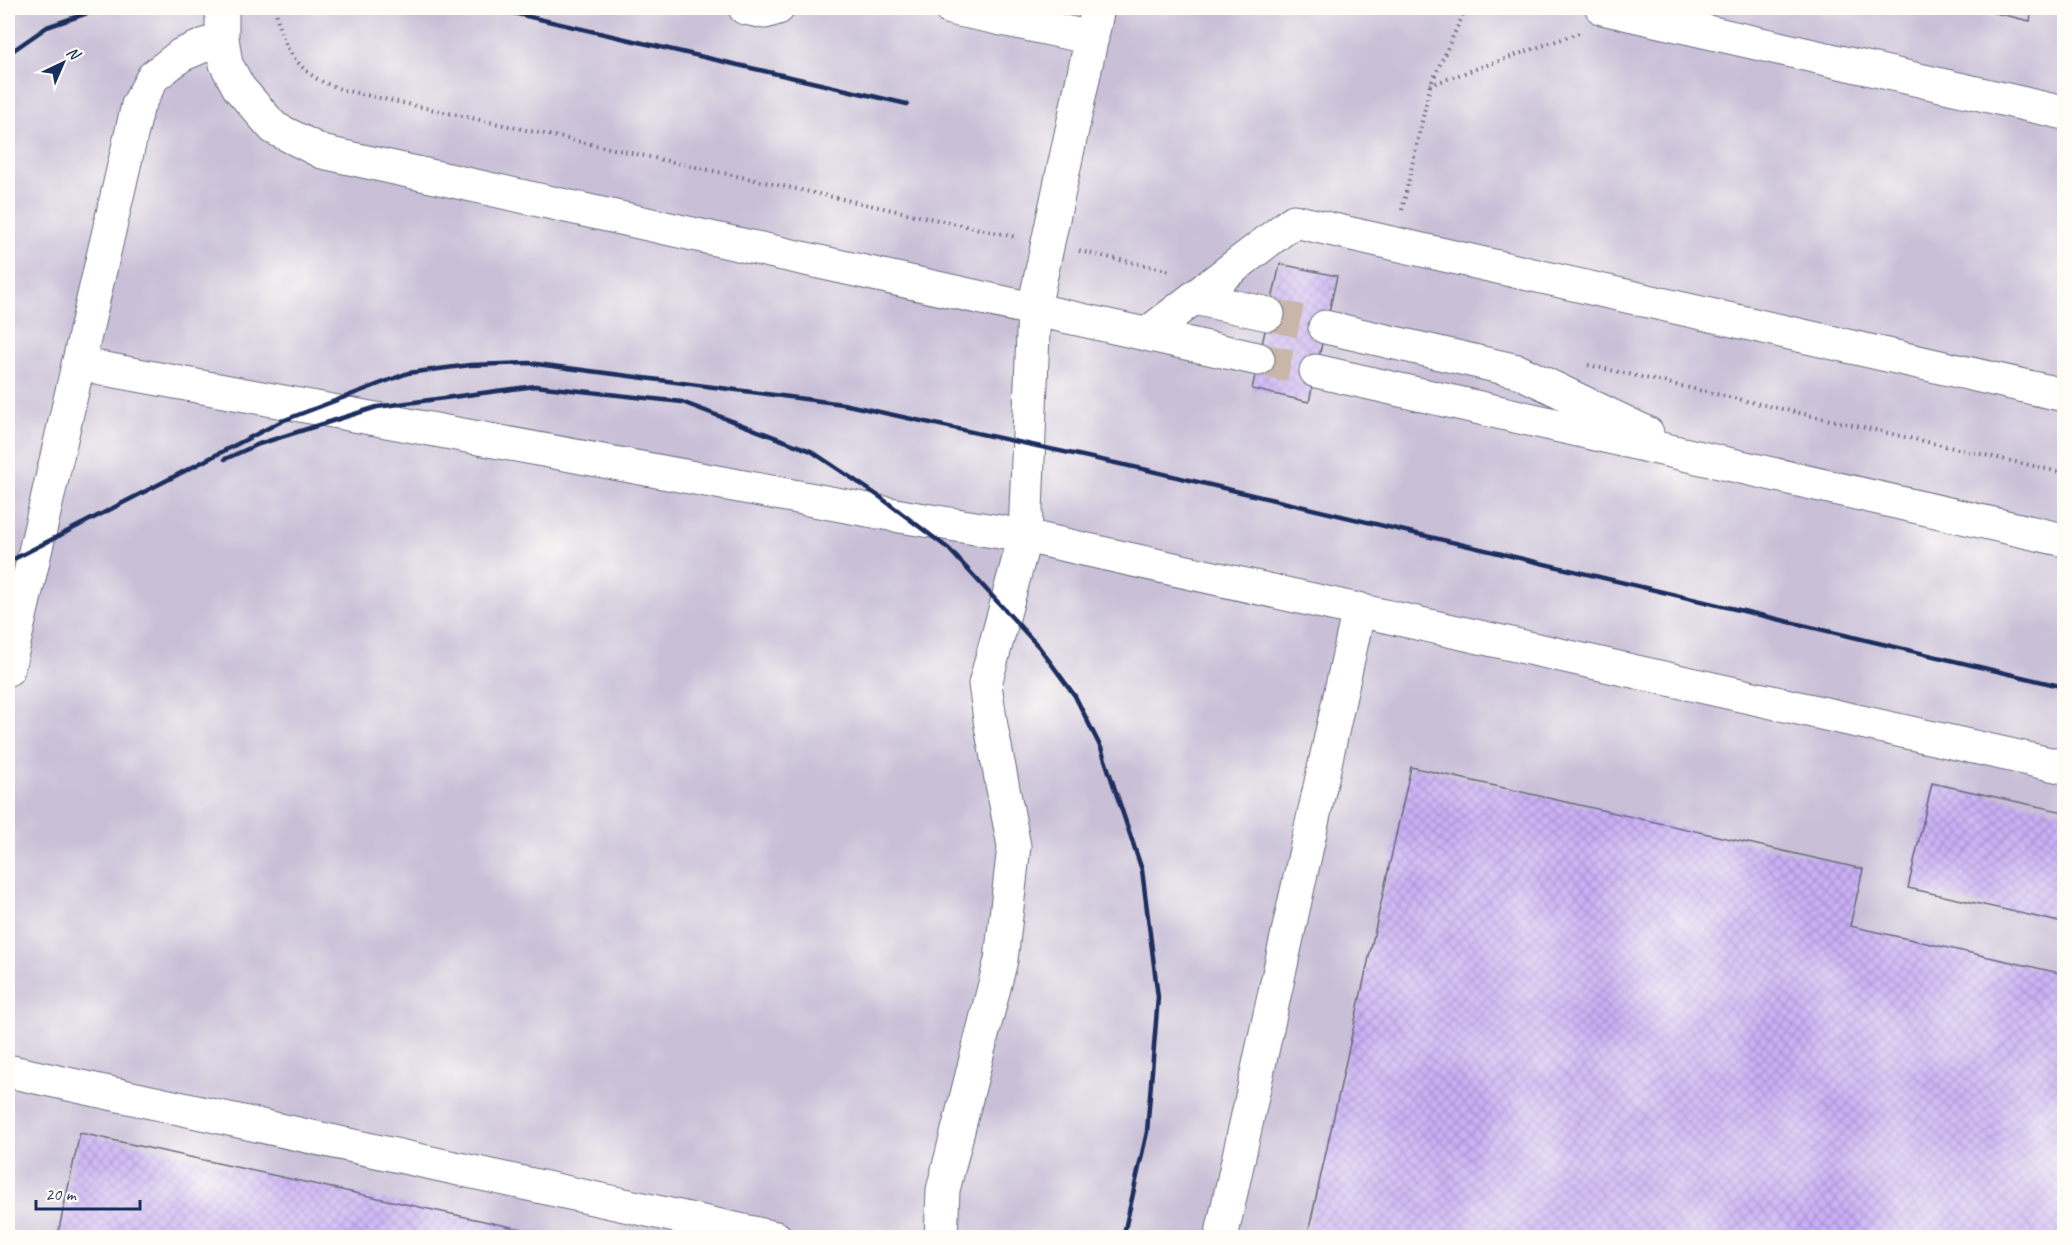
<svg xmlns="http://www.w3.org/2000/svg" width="2072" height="1245" font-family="Caveat,sans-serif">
<defs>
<pattern id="building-cross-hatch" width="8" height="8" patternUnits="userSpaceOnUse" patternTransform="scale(1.5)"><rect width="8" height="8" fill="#cbb0f6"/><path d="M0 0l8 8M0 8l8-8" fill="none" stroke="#a490ca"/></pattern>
</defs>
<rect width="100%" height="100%" fill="#fdfcf7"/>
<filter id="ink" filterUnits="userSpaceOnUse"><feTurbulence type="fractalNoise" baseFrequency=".0167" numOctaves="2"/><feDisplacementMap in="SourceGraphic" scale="12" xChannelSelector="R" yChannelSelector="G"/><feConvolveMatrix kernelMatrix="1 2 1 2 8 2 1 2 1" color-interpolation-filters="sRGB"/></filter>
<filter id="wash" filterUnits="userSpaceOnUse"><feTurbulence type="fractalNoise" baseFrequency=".008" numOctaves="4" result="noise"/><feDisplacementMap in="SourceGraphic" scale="24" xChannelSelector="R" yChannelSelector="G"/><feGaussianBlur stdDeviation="1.35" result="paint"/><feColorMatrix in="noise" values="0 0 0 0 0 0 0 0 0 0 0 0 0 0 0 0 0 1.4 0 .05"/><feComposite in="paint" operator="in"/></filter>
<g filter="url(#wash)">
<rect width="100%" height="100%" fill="#f3d9bb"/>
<path fill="#c9bfd7" d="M8,8h2056v1229h-2056z"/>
<g id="blocks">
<path fill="url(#building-cross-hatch)" d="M1974,8h58l-2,13z
M1280,264l57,12 -28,126 -57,-13z
M1411,767l452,102 -13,57 214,48v264h-757z
M1932,783l132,29v111l-156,-35z
M80,1133l477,104v1h-500z"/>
</g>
</g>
<g filter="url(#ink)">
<use href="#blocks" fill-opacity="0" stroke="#676a7f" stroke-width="1.5"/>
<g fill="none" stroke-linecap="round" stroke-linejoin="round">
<path stroke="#c8b7a8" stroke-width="33" stroke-dasharray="33 16" stroke-linecap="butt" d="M1268,314l57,13
M1258,359l58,12"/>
<defs>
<path id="minor" d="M222,8v30l4,26 13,24 35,40 48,24 936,207
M745,8l20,4 13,-4
M950,8l142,30
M1602,8l462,105
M1194,298l74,16
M1325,327l193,44 129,62
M1148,333l146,-112 770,174
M78,364l828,153 119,19 1039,231
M1316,371l748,169
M8,669l130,-564 15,-28 28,-22 41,-17
M8,1071l768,167
M941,1238l2,-48 58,-230 13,-114 -23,-120 -6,-42 40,-148 9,-228 64,-300
M1221,1238l138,-629"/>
</defs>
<use href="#minor" stroke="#676a7f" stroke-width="35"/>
<path stroke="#676a7f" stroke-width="4" stroke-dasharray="1.5 4.5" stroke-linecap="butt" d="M276,8c2,27 14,52 37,68 9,7 21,10 30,14l673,147
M1430,85l149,-52
M1402,210l28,-124 36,-78
M1079,251l92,20
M1588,365l476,108"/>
<use href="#minor" stroke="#fff" stroke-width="33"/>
<path stroke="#1b2f5e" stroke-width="4.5" d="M491,8l416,96
M8,54l39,-27 55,-19
M225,459l34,-15 118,-37 158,-21 147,16 129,49 69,46 69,52 90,98 36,49 26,52 41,122 16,127 -11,135 -24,106
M8,562l274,-141 126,-48 62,-8 59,-2 314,41 300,65 921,218"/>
</g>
</g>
<rect width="2072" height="1245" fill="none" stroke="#fdfcf7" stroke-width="30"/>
<g transform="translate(63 63) rotate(44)" stroke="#fdfcf7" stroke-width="4.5" paint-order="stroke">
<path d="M0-4.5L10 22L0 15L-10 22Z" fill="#1b2f5e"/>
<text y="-9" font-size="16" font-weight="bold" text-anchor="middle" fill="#1b2f5e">N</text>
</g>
<path d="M36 1200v9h104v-9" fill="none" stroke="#1b2f5e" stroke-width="3"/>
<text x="45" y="1200" font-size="18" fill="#1b2f5e" stroke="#fdfcf7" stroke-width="4.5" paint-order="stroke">20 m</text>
</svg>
